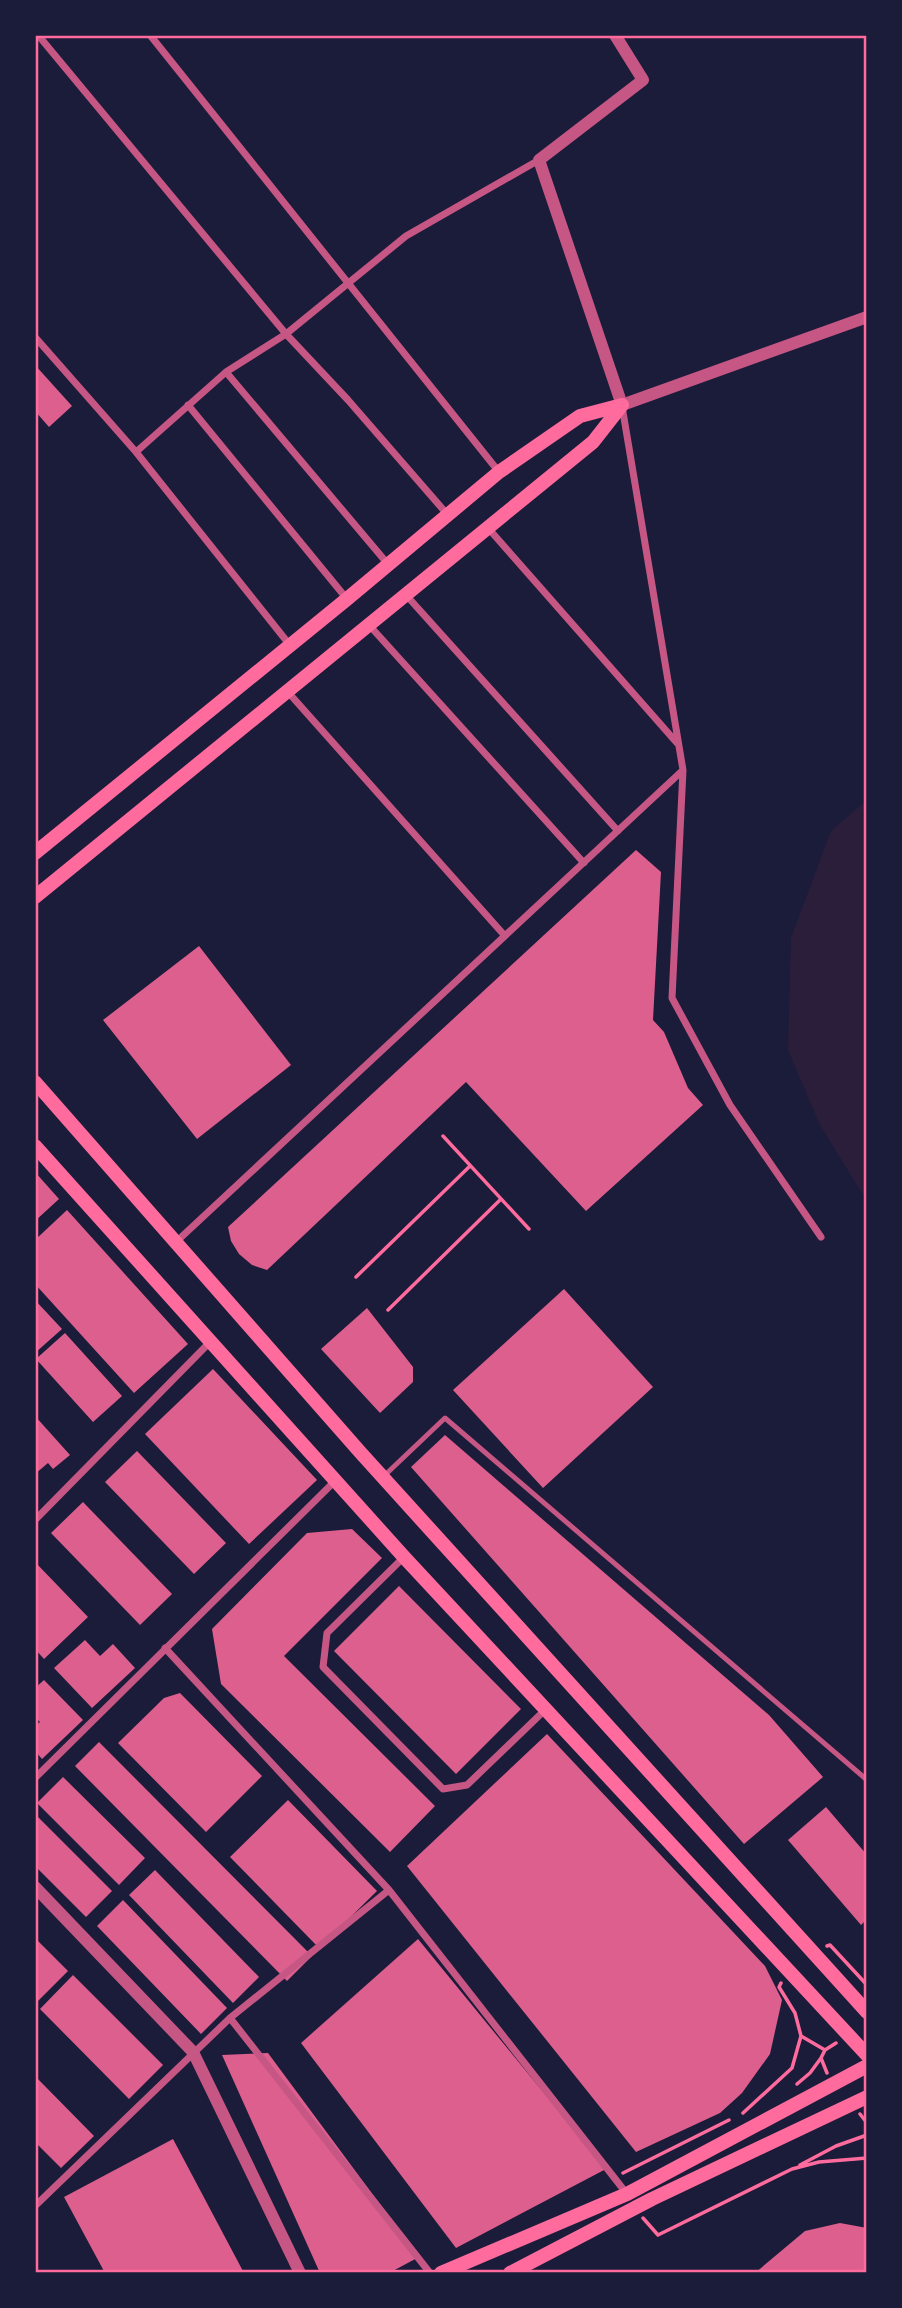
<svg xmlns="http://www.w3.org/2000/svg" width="902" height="2308" font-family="Quicksand,sans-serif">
<rect width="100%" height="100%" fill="#1b1b3a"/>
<path fill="#2a1e3b" d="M867,800v401l-47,-76 -32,-75 3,-112 40,-107z"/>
<path fill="#dd5f8e" d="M35,365l37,41 -23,21 -14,-16z
M636,850l25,22 -8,148 11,12 24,56 15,17 -117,106 -120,-129 -199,188 -15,-5 -13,-11 -8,-13 -3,-14z
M199,946l92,119 -94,74 -94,-119z
M35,1172l24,27 -24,22z
M67,1210l121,134 -54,49 -99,-109v-44z
M564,1289l89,98 -110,101 -90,-98z
M35,1300l27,29 -27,24z
M367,1308l46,59v15l-33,31 -59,-64z
M65,1333l57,63 -29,26 -57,-63z
M213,1369l104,111 -68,64 -104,-110z
M35,1416l35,39 -17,14 -5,-6 -13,11z
M445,1435l324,280 54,62 -79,67 -333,-377z
M137,1451l89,92 -32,31 -89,-92z
M83,1502l89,92 -32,31 -89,-92z
M352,1529l30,29 -98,98 151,150 -45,46 -169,-168 -9,-55 95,-96z
M35,1562l53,55 -44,42 -9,-10z
M399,1586l122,123 -65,65 -122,-123z
M85,1640l15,16 13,-12 22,24 -43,40 -38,-40z
M44,1680l39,40 -41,39 -7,-8v-25l5,-4 -5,-5v-29z
M180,1693l82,83 -56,56 -88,-89 46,-45z
M547,1734l218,232 17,34 -12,54 -28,39 -22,20 -84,39 -229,-286z
M99,1742l213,214 -25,25 -212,-215z
M63,1777l82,81 -26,27 -82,-82z
M288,1800l89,91 -58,57 -89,-91z
M826,1807l41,48v64l-6,6 -73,-85z
M35,1814l77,77 -26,26 -51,-51z
M155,1870l104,107 -26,26 -104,-108z
M123,1900l104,108 -26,26 -104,-108z
M35,1938l33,33 -33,33z
M418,1939l188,230 -150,79 -155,-205z
M73,1975l90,90 -34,34 -89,-90z
M268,2053l151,204 -30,16h-69l-98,-218z
M35,2076l59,60 -33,32 -26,-26z
M173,2139l71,134h-139l-41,-76z
M840,2223l27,5v45h-112l50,-42z"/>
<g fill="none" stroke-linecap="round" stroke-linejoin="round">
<path stroke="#ff6b9d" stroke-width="3.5" d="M443,1136l86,93
M356,1277l114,-111
M388,1310l113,-111
M827,1946l3,-1 37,40
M801,2036l24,14
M827,2073l-6,-15 4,-8 11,-7
M797,2084l13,-11 11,-15
M743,2113l49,-45 9,-32 -6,-23 -16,-26 2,-4
M860,2114l7,9
M800,2165l36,-19 31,-11
M623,2173l106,-53
M643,2218l15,17 134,-66 27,-7 48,-4"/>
<path stroke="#c65784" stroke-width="5" d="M385,1475l60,-57 422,362"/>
<path stroke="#c65784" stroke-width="7" d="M38,35l248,299 62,66 99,114
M150,35l349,437
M35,337l101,115 153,192
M226,372l161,191
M188,405l159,194
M622,406l61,364 -11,228 58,107 91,132
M136,452l90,-80 60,-38 120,-98 133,-76
M488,528l189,215
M406,595l212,236
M369,625l215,238
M287,691l218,245
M176,1242l506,-471
M35,1520l175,-178
M404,1557l-77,76 -4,34 120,122 24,-4 78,-75
M165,1648l224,242 238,304
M35,1778l300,-297
M389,1890l-159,128 200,255
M35,2206l195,-188"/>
<path stroke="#c65784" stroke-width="12" d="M615,35l28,45 -104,80 83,245 245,-88
M35,1887l158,165 107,221"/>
<path stroke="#ff6b9d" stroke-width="14" d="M35,853l312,-254 152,-127 81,-56 42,-11
M35,897l558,-455 29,-37
M35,1082l325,370 507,560
M35,1146l369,411 463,498
M441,2273l186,-79 240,-128
M510,2273l142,-74 215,-102"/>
</g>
<rect width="902" height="2308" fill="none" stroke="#1b1b3a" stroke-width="74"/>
<rect x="37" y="37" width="828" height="2234" fill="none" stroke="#ff6b9d" stroke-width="2.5"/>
</svg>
